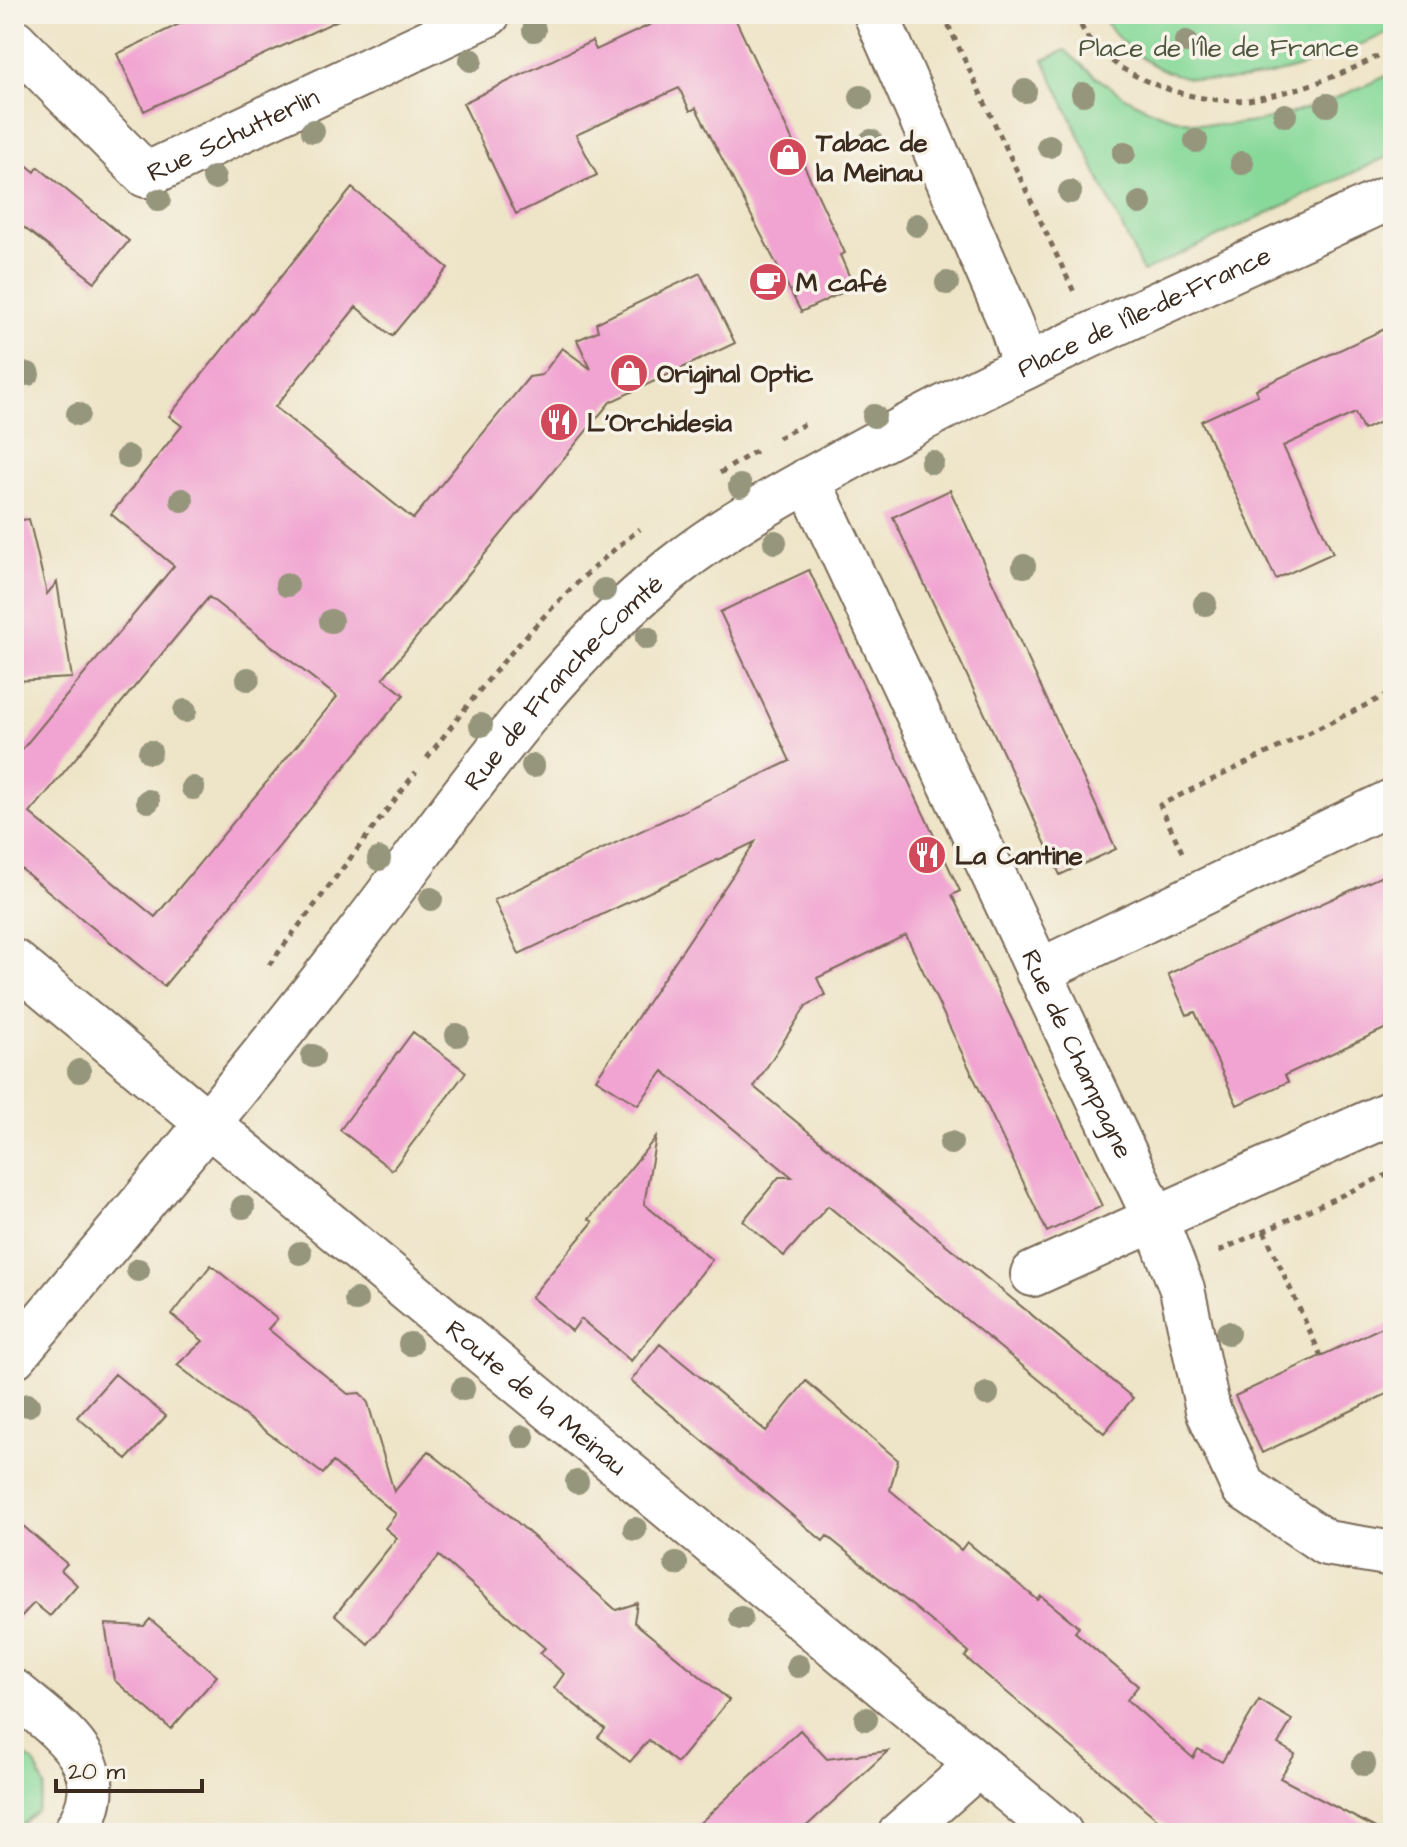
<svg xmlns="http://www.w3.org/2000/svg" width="1407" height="1847" font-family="'Architects Daughter',sans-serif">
<rect width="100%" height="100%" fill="#f7f3e8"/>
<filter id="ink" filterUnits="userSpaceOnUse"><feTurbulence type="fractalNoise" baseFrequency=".0125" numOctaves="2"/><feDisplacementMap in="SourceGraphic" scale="16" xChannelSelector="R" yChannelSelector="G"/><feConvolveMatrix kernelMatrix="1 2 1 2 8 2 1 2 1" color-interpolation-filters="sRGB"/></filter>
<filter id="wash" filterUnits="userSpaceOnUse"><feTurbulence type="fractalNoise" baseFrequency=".006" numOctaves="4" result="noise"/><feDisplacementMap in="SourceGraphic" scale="32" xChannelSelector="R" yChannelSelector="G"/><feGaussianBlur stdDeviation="1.8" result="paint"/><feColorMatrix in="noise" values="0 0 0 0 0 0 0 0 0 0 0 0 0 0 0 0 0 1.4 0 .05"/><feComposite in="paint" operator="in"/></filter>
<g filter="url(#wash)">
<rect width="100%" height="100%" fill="#eee4c7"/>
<path fill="#87d99a" stroke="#61825c" stroke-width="2" d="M1102,14h286l5,17c-75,31 -181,81 -255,24 -15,-12 -28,-23 -36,-41z
M1065,50c115,109 196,83 328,23v81l-250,118 -99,-212z
M14,1746l21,18 10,23 -8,24 -23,20z"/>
<g id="blocks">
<path fill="#f1a4d1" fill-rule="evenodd" d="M200,14h151l-207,97 -27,-57z
M673,14h60l112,239 -5,2 14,32 -53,25 -105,-204 -6,3 -11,-23 -103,47 21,40 -81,39 -53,-111 129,-62 4,9z
M14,155l21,17 3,-5 91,74 -34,41 -81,-62z
M352,188l96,80 -56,68 -36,-29 -81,100 138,112 116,-142 13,-2 20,-27 29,21 -14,-29 21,-9 -2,-8 104,-50 35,70 -125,59 -227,276 21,17 -240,291 -150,-123v-104l160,-193 -63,-52 71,-88 -13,-10zM209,597l128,100 -182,220 -125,-104z
M1393,325v91l-30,14 -8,-17 -72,33 50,107 -57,26 -75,-158 57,-26 -2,-6z
M950,490l166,359 -56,26 -167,-358z
M29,519l18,75 10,-12 15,96 -58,3v-160z
M809,570l151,321 -8,4 150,311 -55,26 -141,-297 -89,43 8,17 -19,11 -52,81 379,311 -29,35 -276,-227 -44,50 -41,-35 36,-44h13l-129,-106 -25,34 -42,-26 159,-237 -236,112 -25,-54 296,-139 -70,-149z
M1393,871v154l-108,50 3,7 -51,23 -42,-93 -8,3 -19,-41z
M413,1032l53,40 -74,98 -52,-40z
M656,1137l-12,67 68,56 -81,101 -50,-42 -9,12 -41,-34 62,-75 -4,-3z
M211,1265l66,54 -9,10 80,65 12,-1 8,10 26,89 34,-41 81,64 107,95 21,-7 -3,19 95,78 -52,63 -28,-23 -19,22 -32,-25 7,-8 -51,-41 10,-14 -24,-21 5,-5 -106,-92 -71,88 -33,-29 62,-77 -12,-10 11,-14 -63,-52 -10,12 -146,-109 26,-24 -31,-26z
M1393,1322v69l-131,62 -27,-57z
M660,1344l106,87 40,-50 92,79 -8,30 71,60 6,-8 71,58 3,-4 38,31 -4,5 63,54 -11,14 66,58 5,-9 24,13 37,-62 33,20 -14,24 17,10 -15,24 105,55h-206l-22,-14 -192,-162 4,-5 -142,-116 -4,5 -192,-160z
M115,1374l51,42 -39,43 -50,-42z
M14,1518l53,46 -6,6 16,15 -27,31 -16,-13 -20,21z
M150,1619l67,57 -46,53 -57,-49 -9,-56 39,2z
M800,1730l27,29 61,-8 -89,82h-110z"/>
</g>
</g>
<g filter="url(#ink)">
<use href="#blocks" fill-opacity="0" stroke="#7a6b59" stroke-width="2"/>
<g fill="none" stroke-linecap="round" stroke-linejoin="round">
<defs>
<g id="minor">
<path d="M876,14l136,312 13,41"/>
<path id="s1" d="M14,41l132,134 342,-161"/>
<path id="s2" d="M808,480l346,736 28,73 26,121 35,77 83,56 67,11"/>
<path id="s3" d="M14,962l1046,871"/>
<path d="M1038,972l355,-171"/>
<path d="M1033,1274l360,-162"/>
<path id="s4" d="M14,1356c117,-139 234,-278 345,-423 97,-126 187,-263 312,-364 65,-52 140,-90 213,-130 165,-89 339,-164 509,-243"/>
<path d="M14,1692c46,39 105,74 61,141"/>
<path d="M901,1833l77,-68"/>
</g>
</defs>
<use href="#minor" stroke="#7a6b59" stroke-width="48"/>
<path stroke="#7a6b59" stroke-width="5" stroke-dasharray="6 6" stroke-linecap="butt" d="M943,14l131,278
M1077,14c14,60 123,95 177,85 45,-8 100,-27 139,-52
M778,438l30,-16
M720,473l36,-22
M427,758c63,-83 129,-165 213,-229
M1182,852l-22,-47 233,-113
M269,965l147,-193
M1264,1231l57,125
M1219,1251l174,-79"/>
<use href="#minor" stroke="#fff" stroke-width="44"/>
</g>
<g fill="#96967b">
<circle cx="534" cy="30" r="12"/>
<circle cx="1186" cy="42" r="12"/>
<circle cx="471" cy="60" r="12"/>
<circle cx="1025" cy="91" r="12"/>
<circle cx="1083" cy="94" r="12"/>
<circle cx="861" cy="97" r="12"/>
<circle cx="1327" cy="105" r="12"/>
<circle cx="1285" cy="115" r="12"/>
<circle cx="313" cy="131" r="12"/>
<circle cx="871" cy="141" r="12"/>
<circle cx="1196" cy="141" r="12"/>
<circle cx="1049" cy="146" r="12"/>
<circle cx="1124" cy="153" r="12"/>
<circle cx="1242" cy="163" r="12"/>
<circle cx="214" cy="178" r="12"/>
<circle cx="1070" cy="192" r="12"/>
<circle cx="159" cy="200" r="12"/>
<circle cx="1140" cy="203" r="12"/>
<circle cx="917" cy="225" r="12"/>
<circle cx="947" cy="283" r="12"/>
<circle cx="28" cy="374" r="12"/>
<circle cx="78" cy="414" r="12"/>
<circle cx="874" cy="416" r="12"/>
<circle cx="128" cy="457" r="12"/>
<circle cx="932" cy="462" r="12"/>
<circle cx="740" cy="486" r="12"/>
<circle cx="182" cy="500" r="12"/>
<circle cx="775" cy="542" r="12"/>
<circle cx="1024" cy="566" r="12"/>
<circle cx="287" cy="585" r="12"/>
<circle cx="604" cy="590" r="12"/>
<circle cx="1205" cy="604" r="12"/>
<circle cx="331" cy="621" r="12"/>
<circle cx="647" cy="638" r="12"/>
<circle cx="248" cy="679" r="12"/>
<circle cx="185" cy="711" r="12"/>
<circle cx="481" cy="725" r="12"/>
<circle cx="150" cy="752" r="12"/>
<circle cx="533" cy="766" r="12"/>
<circle cx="193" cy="788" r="12"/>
<circle cx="148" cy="801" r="12"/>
<circle cx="379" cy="859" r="12"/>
<circle cx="431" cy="899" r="12"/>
<circle cx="457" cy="1035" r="12"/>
<circle cx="313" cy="1056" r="12"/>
<circle cx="79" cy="1071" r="12"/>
<circle cx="951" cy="1143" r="12"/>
<circle cx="243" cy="1207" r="12"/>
<circle cx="300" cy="1253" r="12"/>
<circle cx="138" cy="1270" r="12"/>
<circle cx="356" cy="1300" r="12"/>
<circle cx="1228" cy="1333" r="12"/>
<circle cx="410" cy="1344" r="12"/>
<circle cx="463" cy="1389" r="12"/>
<circle cx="987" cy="1394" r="12"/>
<circle cx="28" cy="1405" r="12"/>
<circle cx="523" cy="1437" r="12"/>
<circle cx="577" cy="1482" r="12"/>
<circle cx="635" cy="1529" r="12"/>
<circle cx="676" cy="1564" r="12"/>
<circle cx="741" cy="1618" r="12"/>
<circle cx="798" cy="1666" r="12"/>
<circle cx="866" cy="1719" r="12"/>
<circle cx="1364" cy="1764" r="12"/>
</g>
</g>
<defs>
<symbol id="shop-disc" viewBox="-11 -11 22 22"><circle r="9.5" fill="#d1495b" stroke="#f7f3e8"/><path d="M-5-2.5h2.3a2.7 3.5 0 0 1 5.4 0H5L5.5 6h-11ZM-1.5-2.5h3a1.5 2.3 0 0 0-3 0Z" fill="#fff"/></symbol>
<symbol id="cafe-disc" viewBox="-11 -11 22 22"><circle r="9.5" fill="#d1495b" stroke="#f7f3e8"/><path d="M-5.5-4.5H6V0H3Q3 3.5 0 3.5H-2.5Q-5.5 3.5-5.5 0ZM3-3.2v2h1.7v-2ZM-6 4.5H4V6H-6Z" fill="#fff"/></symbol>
<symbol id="restaurant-disc" viewBox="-11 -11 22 22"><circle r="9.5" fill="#d1495b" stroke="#f7f3e8"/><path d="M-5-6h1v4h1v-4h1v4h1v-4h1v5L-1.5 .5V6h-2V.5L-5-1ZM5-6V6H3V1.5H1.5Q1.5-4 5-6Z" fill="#fff"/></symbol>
</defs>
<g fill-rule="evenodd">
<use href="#shop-disc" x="766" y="135" width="44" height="44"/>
<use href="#cafe-disc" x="746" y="260" width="44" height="44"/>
<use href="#shop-disc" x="607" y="351" width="44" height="44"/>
<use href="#restaurant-disc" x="537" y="400" width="44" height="44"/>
<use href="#restaurant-disc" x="905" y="833" width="44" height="44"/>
</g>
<g text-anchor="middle" stroke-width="7" stroke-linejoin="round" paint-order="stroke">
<g font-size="26" fill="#4e563d" stroke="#f7f3e8">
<text x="1219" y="56">Place de l'Île de France</text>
</g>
<g font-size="26" fill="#3b2a1e" stroke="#f7f3e8">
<text dy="9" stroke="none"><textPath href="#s1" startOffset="284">Rue Schutterlin</textPath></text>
<text dy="9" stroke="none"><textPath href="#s4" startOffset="1566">Place de l'Île-de-France</textPath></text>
<text dy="9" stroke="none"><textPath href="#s4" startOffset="870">Rue de Franche-Comté</textPath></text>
<text dy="9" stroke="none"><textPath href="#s2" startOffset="634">Rue de Champagne</textPath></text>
<text dy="9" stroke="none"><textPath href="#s3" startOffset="680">Route de la Meinau</textPath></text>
</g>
<g font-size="26" font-weight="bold" fill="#3b2a1e" stroke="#f7f3e8" text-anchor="start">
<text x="816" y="151">Tabac de<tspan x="816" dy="30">la Meinau</tspan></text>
<text x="796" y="291">M café</text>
<text x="657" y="382">Original Optic</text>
<text x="587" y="431">L'Orchidesia</text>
<text x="955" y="864">La Cantine</text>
</g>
</g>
<rect width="1407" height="1847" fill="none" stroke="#f7f3e8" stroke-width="48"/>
<path d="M56 1779v12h146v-12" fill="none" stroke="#3b2a1e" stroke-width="4"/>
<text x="68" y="1779" font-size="24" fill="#3b2a1e" stroke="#f7f3e8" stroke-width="6" paint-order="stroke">20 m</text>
</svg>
